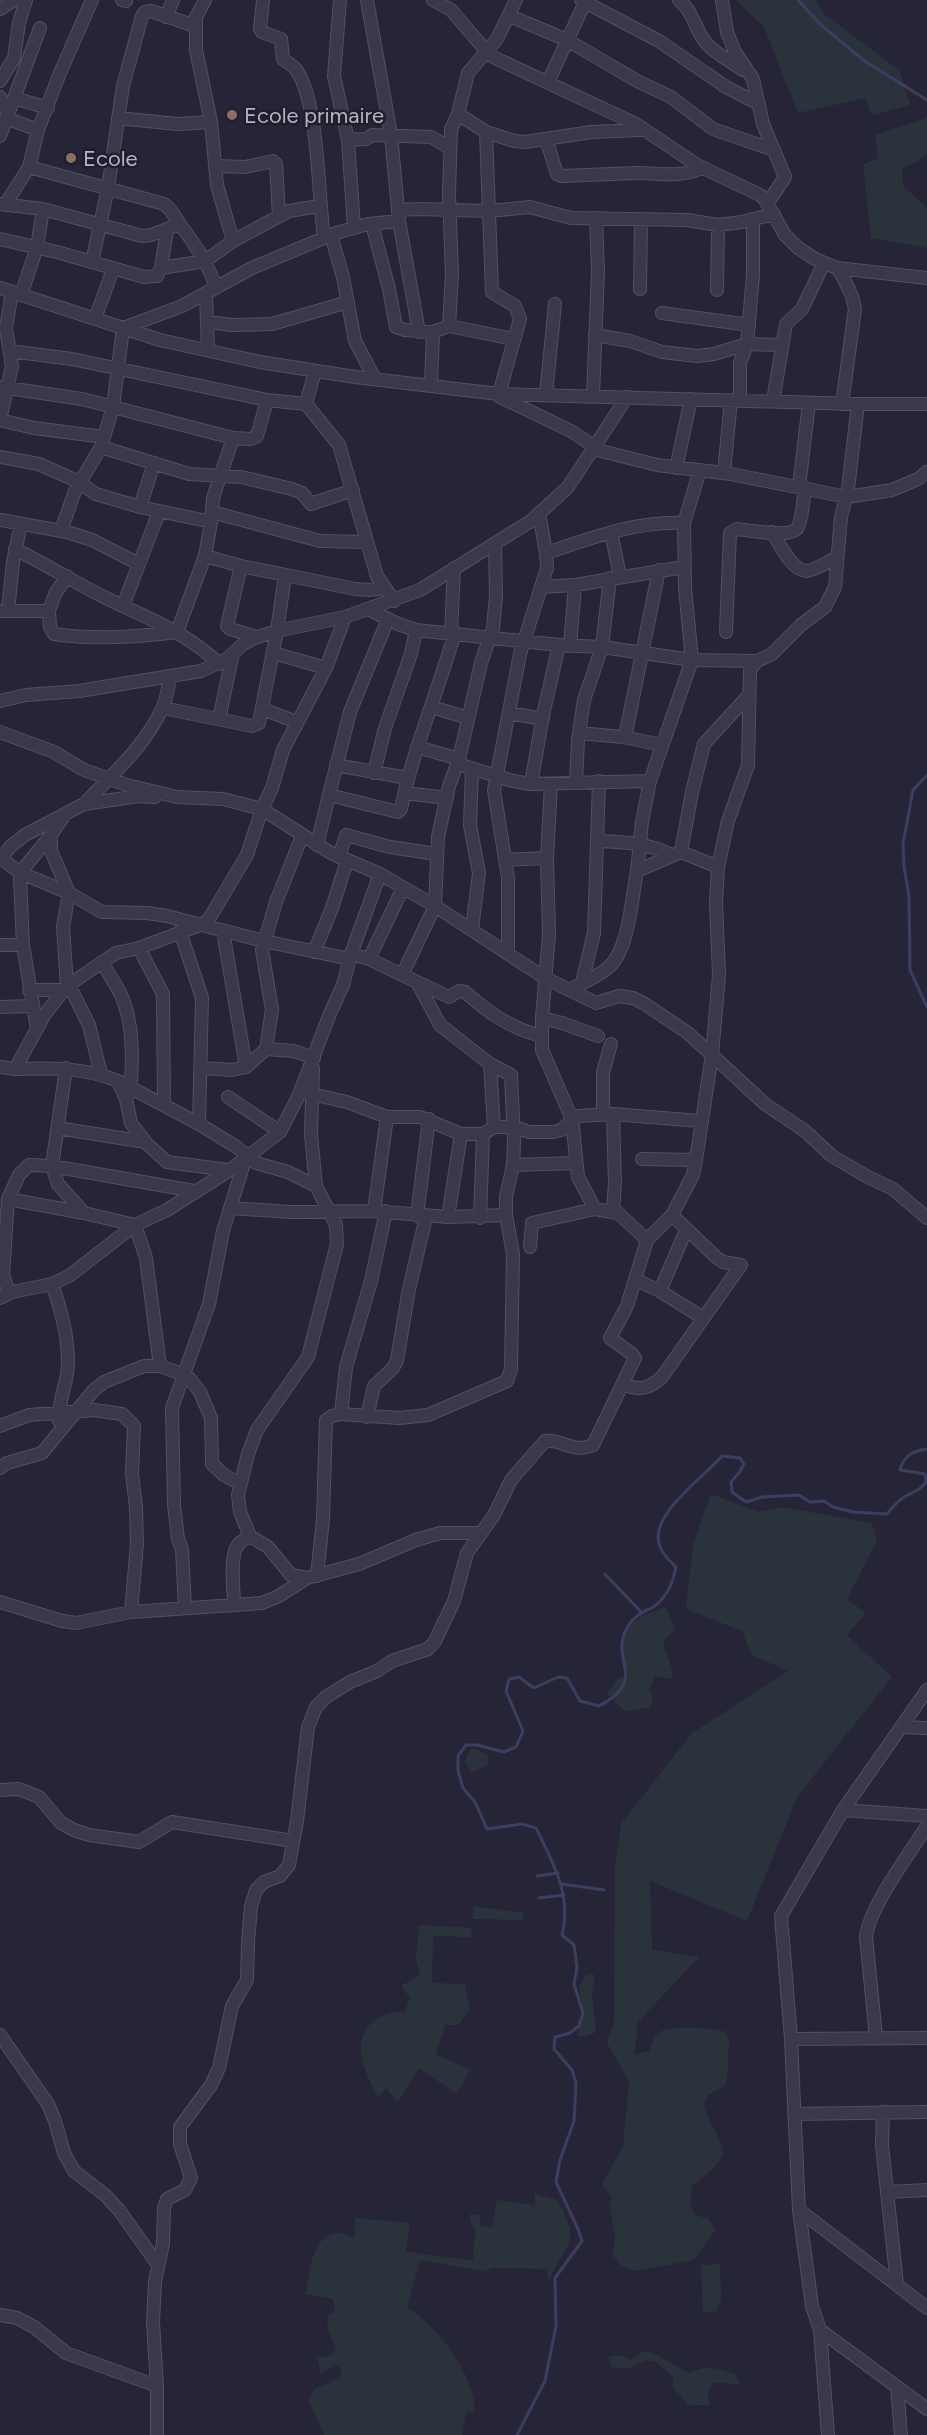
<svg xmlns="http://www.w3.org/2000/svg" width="927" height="2435" font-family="Figtree,sans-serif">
<rect width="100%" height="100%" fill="#262538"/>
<path fill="#2a333c" d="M736,0h80l8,14 76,57 10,34 -38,10 -7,-17 -67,15 -34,-86z
M927,118v36l-14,10 -11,4 1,18 24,22v40l-56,-10 -8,-73 15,-7 -3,-23z
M711,1494l47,18 23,-5 91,16 5,18 -30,58 19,14 -19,22 45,42 -95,120 -50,124 -97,-40 2,69 47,7 -63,67 2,4 -4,27 15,-4c2,-5 4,-13 8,-17 9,-10 56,-6 69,-2l3,8 -2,41 -3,5 -17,10 -3,10c16,45 38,43 -12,80l-2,19 5,10 14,4 6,11 -21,30 -59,11 -13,-5 -9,-10 2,-21 -6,-30 3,-8 -10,-13 21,-38 6,-65 -22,-38 7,-21 1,-153 6,-45 71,-91 96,-62 -36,-16 -10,-24 -56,-22 7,-64z
M666,1607l9,22 -12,13 10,31 -1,6 -16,-3 -7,12 4,10 -3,9 -25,5 -18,-19 13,-16 6,1c-6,-46 -7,-56 40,-71z
M476,1749l12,6v10l-17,8 -6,-12 5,-11z
M474,1906l49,7v7l-51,-1z
M419,1925l53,3 -1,9 -38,-1 -1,47 33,1 5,25 -12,16h-13l-9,29 34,16 -9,17 -6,6 -36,-25 -21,34 -12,-14 -8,9c-15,-27 -31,-63 4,-81 6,-3 16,-4 23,-5l5,-13 -9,-12 19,-11 -4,-16z
M587,1974l8,1 -3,18 4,39 -9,4h-8v-10l4,-13 -4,-27z
M535,2194l22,6c24,42 12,39 -7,78l-3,1 1,-10 -57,-1 -4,4 -67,-12 -13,48c31,18 68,67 68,104l-9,1 -4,22h-138l-15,-33 5,-13 16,-6 12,-9 -4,-9 -17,8 -4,-15 15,-3 4,-6 -9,-22 2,-12 6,-3 -2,-13 -27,-5c3,-19 6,-64 35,-61 4,1 9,4 13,5l1,-20 55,5 -4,28 15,3 52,6 2,-29 -5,-11v-6l10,1v10l12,3 5,-28 38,5z
M720,2264l1,35 -4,12 -14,1 -2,-47z
M649,2351l40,22c17,-9 28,-5 46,1l6,11 -26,-3 -7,8 1,15h-20l-16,-17v-11l-17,-15 -11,-2 -18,9 -15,-2 -4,-10 14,-2 9,5 10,-7z"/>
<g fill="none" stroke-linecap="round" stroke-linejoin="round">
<path stroke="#3e3d5f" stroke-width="3" d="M798,0l21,23 44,37 64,40
M927,775l-14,15 -10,54 1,23 5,29 1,74 17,37
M605,1574l36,38
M537,1876l21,-3
M562,1884l42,6
M539,1898l25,-3
M517,2435l28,-54 11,-55 -1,-48 27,-37 -4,-12 -22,-47 4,-22 14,-39 2,-38 -4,-13 -18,-21 1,-12 15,-4 9,-7 4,-13 -9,-29 3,-17 -3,-22 -12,-10c10,-40 -9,-72 -26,-107l-14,-4 -35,5 -12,-27 -12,-14 -5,-17v-15l8,-11h11l27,7 12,-5 7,-16 -17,-40 3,-12 10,-2 15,11 24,-11 9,1 13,23 19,5c52,-28 8,-45 29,-80 7,-11 14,-13 25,-19 14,-9 20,-24 23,-40 -5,-5 -12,-11 -15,-18 -17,-32 45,-73 61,-93l18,2 4,6 -5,9 -8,9 1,10 14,10 16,-5 37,-2 11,7 14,-1 9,6 20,5 34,2c6,-7 11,-14 19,-18 9,-5 13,-5 20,-14l-1,-8 -25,-4c4,-15 13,-19 27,-21"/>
<defs>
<path id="minor" d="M122,0l4,1
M263,0l-3,29 2,3 19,7 2,20c5,4 10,6 14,12 22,34 21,124 27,167
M340,0l-6,76 14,64 6,87
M367,0l24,135 8,86 20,111
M433,0l18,10 37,43 7,5 141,66 61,41 63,30 5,5 20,35 13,13 17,11 22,9 6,9 9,19 3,13 -13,95
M581,0l78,41 67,46 33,17
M679,0c15,12 16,31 28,44 10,11 25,18 36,26
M722,0l5,32 8,20 18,27 10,45 22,53 -18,27
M0,9l14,-9
M510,16l57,24 72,42 32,15 42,32 61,21
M166,17l7,-17
M0,81l14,-23 5,-35 7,-23
M548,82l38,-82
M0,97l8,16
M14,98l34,10
M458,114l28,18 28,9 11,1 66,-10 50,-2
M118,118l59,6 34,-2
M38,130l22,-57 32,-73
M486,132l6,160 23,14 5,13 -21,75
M0,136l40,-108
M546,139l11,35 4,2c25,-1 50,-2 76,-3 23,0 43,5 65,-5
M348,140l18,-1 6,-4 59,2 19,11
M217,166l28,1 28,-6 3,3 3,52
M29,167l135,37c9,7 11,13 17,22 15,19 27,38 35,61
M0,204l43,5 99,27 9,-1 29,-11
M5,205l24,-38 9,-37 -32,-12
M398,210l21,-1 71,2 40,-4 41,11 116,2 31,5 24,-3 32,-8
M753,219v56l-6,69 34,1
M372,224l17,65 7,38 9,3 28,2 -2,53
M331,235l12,42 12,64 20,38
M0,239l57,13 87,25 13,-1 4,-8 44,-7 28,-20 -16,-56 -6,-63 -15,-72v-33l9,-17
M233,241l56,-30 30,-5
M92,262l16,-74 15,-102 19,-70 3,-4 6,-1 44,15
M161,268l6,-38
M837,268l90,10
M0,288l160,52 100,22 95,15 144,17 359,10h69
M640,289l1,-70
M717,290l1,-65
M21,295l16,-48 6,-38
M206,295l2,55
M662,313l87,12
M95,319l18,-50
M207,322l26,3 39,-1 76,-22
M449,326l3,-52 -3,-81 2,-64 7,-15 10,-41 29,-34 19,-39
M433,332l16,-6 64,13
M595,335l35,6 32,11 35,4 17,-2 33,-10 -7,19v37
M10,351l62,8 195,41 39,4 9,-33
M0,387l82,12 151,39
M546,394l9,-90
M593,395l5,-124 -2,-53
M498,396l73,35 30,20 56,14 74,9 116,23 45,-7 26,-11 9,-7
M773,401l13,-77 16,-15 22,-46
M306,404l33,41 38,131 17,25
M0,420l12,-54 -6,-38 6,-36
M0,420l34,8 70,9
M101,447l88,27 52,3 51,12 10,4 9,11 42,-14
M0,457l39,7 40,18 17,12 44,13 14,-44
M676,468l15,-69
M724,473l7,-73
M799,487l10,-84
M140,507l71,15
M212,512l108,29 47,1
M0,520l67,12 25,8 47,24 -16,42
M61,531l14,-40 26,-44 12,-40 10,-79 59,-22 70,-38 84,-35 32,-9 31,-3
M611,532l9,44
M772,532c7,11 20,39 34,39 10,-1 21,-9 30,-13
M15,549c30,15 59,33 89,48 40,20 83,35 115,67
M546,553c46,-15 89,-32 138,-30
M205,556l36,10 114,23 14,1 15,-2
M139,564l20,-52
M241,566l-14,60 3,3 27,8
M542,587l33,-2 109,-18
M368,609l30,15 18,6 143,15 43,2 90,13 65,1
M0,611h49l6,-17 12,-18
M8,611l5,-49 8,-38
M49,611l1,16 4,7c42,6 81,3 123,-2l28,-76 6,-34 2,-24 20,-60 18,1 6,-3 10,-36
M451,632l3,-64
M726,632l4,-99 7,-4c12,1 55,10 61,-2 5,-11 5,-27 7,-39
M570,646l5,-61
M273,653l53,15
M0,701l26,-6 53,-4 122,-20 26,-12 16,-15 14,-7 24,-7 64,-13 75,-27 111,-69 37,-34 59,-90
M432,707l36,11
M163,708l89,18 7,-3 18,-92 8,-56
M262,709l35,13
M509,713l34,6
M219,719l14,-66
M0,732l54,20 30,18 43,15 50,12 46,2 39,10 69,44 49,21 55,32 110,72 51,25 23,-7 14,2 12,6 43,29 77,71 40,27 27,25 34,20 27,13 34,29
M579,733l44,4 39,8
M625,737l34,-167
M417,747l42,12
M458,764l55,17 18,3 119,-3
M336,765l71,13
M472,769l-2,56 9,48 -7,56
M374,773l11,-45 26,-74 5,-24
M576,781l2,-41 6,-40 18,-53 8,-69
M531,784l12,-69 16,-70
M551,784l-4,74 2,76 -7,84v32l30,69 6,58 17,32 23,4 29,27
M405,793l42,5
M329,795l21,-83 38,-93
M84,804c29,-30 60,-57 78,-95 5,-10 6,-22 8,-32
M51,835v16l18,42 -6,34 4,59
M598,841c27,1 50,2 74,14
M317,845l12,-50 69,17 3,-3c12,-60 37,-117 54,-177
M681,852l11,-60 12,-48 44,-48
M339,857l7,-22 44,12 46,7
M0,858l21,15 48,20 33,19 45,1 20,3 97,25 86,18
M0,859l11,-13 14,-11 59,-31 55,-8 16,1
M505,860l42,-2
M637,871l5,-49 8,-41 42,-121 -7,-72 -1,-65 16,-53
M180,931l22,67 -3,126
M0,945h23
M139,948l24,46 1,111
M314,952l18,-44 15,-47
M508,954v-76l-14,-88 26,-136 27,-86 -1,-15 -7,-40
M369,959l34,-71
M102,962c6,11 14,22 19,33 13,28 12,68 9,98
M402,975l33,-69 3,-69 11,-51 10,-27 22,-96 12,-35 3,-32 -1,-52
M417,982l32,15 10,-6 6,1c24,21 45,36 76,44
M582,983l12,-50 5,-152
M69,985l20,40 12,49
M29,990h35
M569,990c13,-7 31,-14 41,-24 19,-18 22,-70 27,-95l44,-19 37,15
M0,1007l32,-1
M542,1018l20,5 36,13
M37,1029l-14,-84 -3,-67 4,-10 27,-33 14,-21
M266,1049l28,2 20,7
M0,1067l15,2 30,-55 22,-28 49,-33 23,-5 64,-24 6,-5 38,-64 15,-46 10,-21 11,-38 43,-82 19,-51
M246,1067l20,-18 6,-39 -10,-60 14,-48 26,-66
M66,1068l-14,98 6,18 26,29 51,12 11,33 14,108
M201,1068l31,2 14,-3 -23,-136
M15,1069c36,-1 69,-2 103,12l8,18 5,24 16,21 20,18 61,8
M118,1081l81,43 36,22 21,17 32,9 28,14 -5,-52 2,-66
M307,1093l40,9 40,15h33l41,17h22
M228,1097l52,35
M603,1115v-43l8,-28
M494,1127h20l15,5h24l8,-2 17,-14 35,-2 87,7
M58,1128l87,14
M642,1159l54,1
M513,1165l63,-2
M8,1199l76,14
M230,1208l60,4 84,-1 74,6 58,-2
M374,1211l13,-94
M613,1211l2,-28 -2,-69
M672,1215l45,43 6,4 18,3
M417,1216l12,-97
M448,1217l13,-83
M480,1218l3,-84 11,-7 -4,-63
M530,1247l2,-24 63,-14
M636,1280l24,11 43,27
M52,1284c10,28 19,61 15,91 -3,16 -9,29 -8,46
M660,1291l26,-61
M9,1294l-6,-20 5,-75 11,-24 10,-10 23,1 142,25
M0,1298l12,-6 40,-8 17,-8 66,-51 32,-15 63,-40 50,-38 18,-35 31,-81 14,-31 8,-31 29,-80
M623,1384c16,7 26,5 39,-7l79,-112
M341,1414l5,-47 25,-86 15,-70
M367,1417l7,-31 19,-18 4,-8 12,-71 17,-72
M0,1426l29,-11 65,-5 28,4 12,12 -2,47 4,35 1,36 -6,68
M0,1468l7,-5 35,-10 51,-62 11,-9 40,-16h16l22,8 8,5 10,13 11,26 1,46 12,11 16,9
M250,1536l-10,-24 -2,-17 10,-41 9,-24 51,-73 29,-113 -1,-19 -20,-39
M317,1576l6,-57 3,-99 6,-4 9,-2 58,4 29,-3 79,-34 4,-12 2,-115 -7,-39v-18l7,-32 1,-23 -3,-67 -21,-11 -50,-39 -23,-43 -48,-23 -18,-5
M0,1602l62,19 14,2 55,-11 131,-9 15,-6 30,-19
M234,1605c0,-14 -5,-49 4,-60 3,-4 8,-6 12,-9l18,11 23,28 16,3 52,-14 57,-24 24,-7h40
M185,1608l-3,-59 -4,-10 -4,-34 -2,-97 37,-104 14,-73 22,-71
M902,1727l25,1
M0,1790l19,-1 20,8 22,26 13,7 15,5 50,7 33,-20 121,19
M843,1810l84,6
M0,2035l48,69 7,17 9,32 10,18 31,24 14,15 39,55
M876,2037l-10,-100c3,-30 44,-84 61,-111
M791,2039l136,-1
M883,2112l-1,33 15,139
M794,2114l133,-2
M888,2192l39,-2
M799,2210l128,98
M0,2315l17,3 17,9 32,26 91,33
M820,2330l107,79
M897,2387l4,48
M157,2435v-49l-4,-64 2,-40 8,-39 1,-35 3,-9 18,-9 6,-12 -11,-34v-17l31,-42 8,-17 13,-62 15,-26 1,-38 3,-36 5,-16 8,-8 16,-6 9,-11 8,-44 11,-94 8,-20 10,-10 24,-15 27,-11 15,-10 36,-12 7,-8 19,-40 13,-48 27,-38 17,-35 34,-39c18,-2 28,13 48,4l42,-87 -3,-4 -22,-16 17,-32 20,-66 25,-25 21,-40 3,-15 16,-105 7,-80 -3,-72 2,-36 10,-46 20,-56 2,-95 7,-9 15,-7 30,-30 23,-17 10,-20 6,-70 7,-28 10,-85
M828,2435l-8,-105 -8,-24 -13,-96 -8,-171 -10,-123 62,-106 84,-120"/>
</defs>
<use href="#minor" stroke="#515160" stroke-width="14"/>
<use href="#minor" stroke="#393949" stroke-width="12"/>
</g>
<g fill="#8d6e63" stroke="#1f1e2d" stroke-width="2">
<circle cx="232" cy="115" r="6"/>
<circle cx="71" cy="158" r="6"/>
</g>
<g text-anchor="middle" stroke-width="5" stroke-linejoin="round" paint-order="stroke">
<g font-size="22" fill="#b5b4c4" stroke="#1f1e2d" text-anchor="start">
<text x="244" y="123">Ecole primaire</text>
<text x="83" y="166">Ecole</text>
</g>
</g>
</svg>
